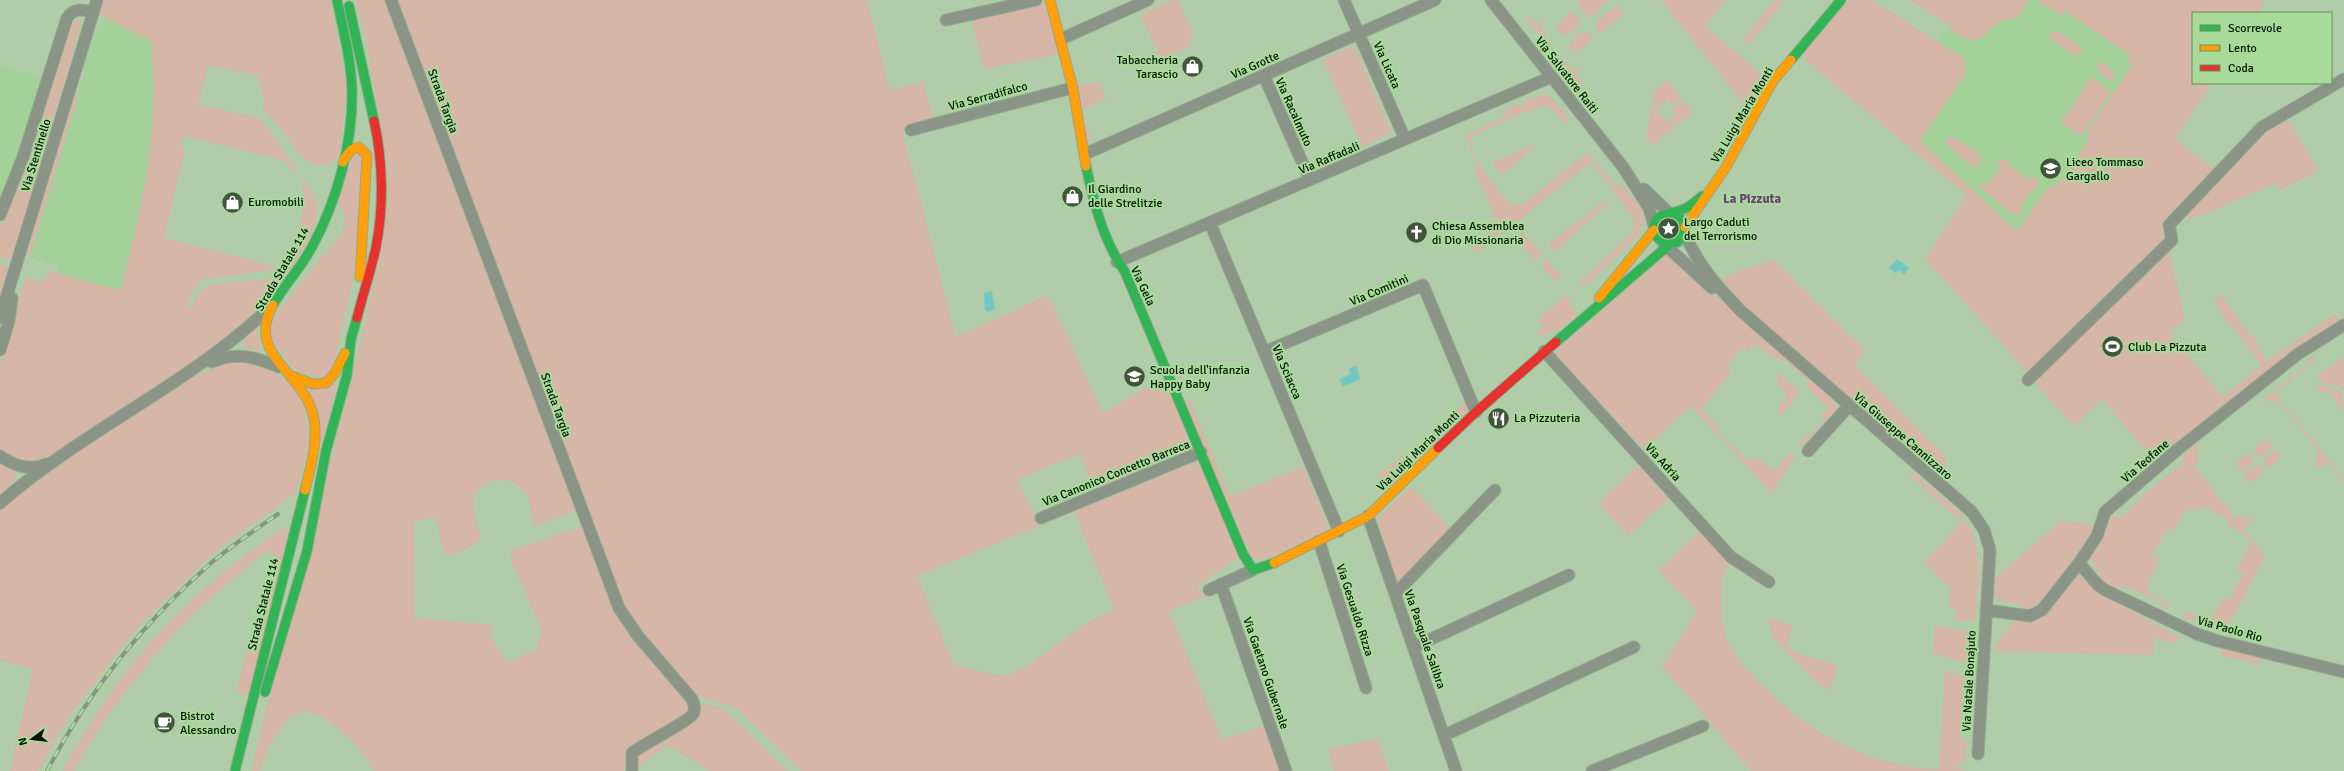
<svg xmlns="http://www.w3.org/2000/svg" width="2344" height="771" font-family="Signika,sans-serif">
<rect width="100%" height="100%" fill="#b0cca9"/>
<path fill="#a4d099" d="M103,0l48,41 2,18 -1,70 -5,50 -26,110h-8l-54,-15 -2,-12 -7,2 -20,-7 53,-177 2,-20 8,-24 13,-16 -7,-5z
M1967,0h299l-8,13h-65v70h19l-136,211 -108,-99 -87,-72z
M0,65l42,13 -22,78 -17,42 -3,1z"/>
<path fill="#d6b6a7" d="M103,0h227l17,87 -8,66 -7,10c-33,14 -46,-41 -69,-51l1,-13 -7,-24 -49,-9 -10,38 63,15 36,51 -4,3 -5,-9 -7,-4 -97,-24 -3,12 4,1 -21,89 114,29 -6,3 -67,9c-12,7 -15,15 -18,29l2,1 4,-1c6,-45 75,-13 94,-39 8,-11 11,-31 13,-44 2,-13 7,-30 2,-42l3,-3c7,11 13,21 12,34 -4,34 -56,96 -80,119 -14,12 -31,21 -46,31l7,11 32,-14 17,1 18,6 22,13 16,21 7,39 -14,52 -78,56 -77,74 -69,89 -34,59h-28l23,-102 -33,-9v-149l15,-15 47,-32 -8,-11c-17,11 -39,13 -54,-2v-88l24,-81 3,-4 15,4 9,-11 62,18h8c21,-81 40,-163 30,-248l-52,-26z
M356,0h32l189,510 -44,17c-1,-12 -2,-29 -11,-38 -16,-17 -47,-9 -49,15 -1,13 8,24 8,36l-21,12 -15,4 -10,-39 -21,4 1,97 79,7 -3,6c3,13 8,23 19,31l29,-14 -2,-5 5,-13 -31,-69 1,-10 3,-2 68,-23 22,59 85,116 2,9 -60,39 -6,7 -2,15h-250c-9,-19 -49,-61 -71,-59 -20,2 -39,41 -43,59h-8l12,-55 86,-329 30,-129 6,-35 2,-23 -1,-39 -20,-116z
M396,0h471l23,90 33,-8 11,39 -28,8 -3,6 53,202 92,-42 55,118 60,-36 28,68v4l-5,3 -93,37 -14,-35 -62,25 22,47 -122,50 37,89 47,11c28,-5 57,-35 81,-49 10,-7 21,-12 32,-17l-40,-99 124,-50 41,96 -42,29 7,11 -35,14 53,129 43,-15 16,46h-480l-64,-62c-16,-8 -33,-9 -49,-17l-59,-71z
M1173,0h5l16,34 -5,3 4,8 -33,14 -20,-45z
M1580,0h28l-14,15 -11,-1 -5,-11z
M1661,0h65l-21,26 62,53 -18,32z
M1777,0h7l-20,27 -16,17h-4l-1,-4 26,-34z
M1849,0h23l90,57 3,5v12l-45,67 97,90 31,-43 10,-3 31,-45 -2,-10 46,-65 -6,-4 3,-6 -65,-44 -4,5 -24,-16h229l-8,13h-65v70h19l-37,56 38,30 -49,51 3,18 -139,135 -103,-114 42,-64 -161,-134 -2,-8z
M1909,0h120l-12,18c-35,-2 -26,42 -68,10l1,-3z
M1047,2l12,52 -75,15 -13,-51z
M1617,5l7,9 -23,19 -5,-3 1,-11z
M1570,11l9,6 -1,11 -16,8 -6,-8z
M1530,16l7,9 7,-7 1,1 -4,9 11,18 -2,2 -25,-31z
M80,18l1,7 -69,236 -12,-4v-28l26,-71 45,-135z
M2057,31l26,17 -3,6h-8l-24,-17 4,-5z
M1580,32l11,1 2,6 -17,14 -7,-8z
M1354,45l38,88 -30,14 -39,-88z
M1561,55l11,15 9,-2 -5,6 6,8 -1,5 -24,-29z
M2101,61l13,12v5l-4,3 -10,-9 -3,-6z
M2091,77l20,14 -30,45 -20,-13z
M1667,80l15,19 -11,6 -3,-5 -5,5 -11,-2 1,-11z
M1099,81l7,18 -23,10 8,33 -4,1 -12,-58 5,-2 1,3z
M79,93l-49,164 -3,-4 45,-152z
M1545,94l6,3 19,23 -6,3 -14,-16 -6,-2 -39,15 -33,16c-7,17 27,55 38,68l12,1 66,-53 6,8 -117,93 -6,-7 27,-22 -24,-55 4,-2 -13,-32 38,-18 3,-7 13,-7 2,4 4,-2 -1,-4z
M1683,101l10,12 -18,13 -4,-9 4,-2 -3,-7z
M1651,105l10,2 -3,4 7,9 4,-2 5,10 -22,17 -5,-7z
M2288,120l31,51 -39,19 -4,-7 -69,30 -21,6v-4l80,-83z
M1950,136l29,17 1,8 -5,8 -30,-26 2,-5z
M1540,143l-39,32 -8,-13z
M362,154l-7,115 -23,105 -6,5 -29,-8 -25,-28 -1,-17 2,-8 70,-87 2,-15 -7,-15 15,-46z
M2004,159l5,2v4l21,15 3,-3 5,3v10l-5,-1 -14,20 4,2 -6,4 -7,-2 -31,-27 3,-3 5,2 14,-19 -5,-4z
M1595,161l21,26 5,-4c14,18 33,32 15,55l-51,48 -8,-1 54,-51 3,-9 -2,-9 -40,-52z
M1606,200l3,3 -54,48 -5,-5 1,-4z
M1666,220l11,3 -1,12 -7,3 -8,-6v-8z
M1522,232l20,22 -7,6 -20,-22z
M2166,251l3,1 16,66 -15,16 52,63 39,-31 -30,-42h-3l-14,-24 7,-5 29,40 6,5 1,6 10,15 68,-47 5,8 -184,140 -54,-63 -28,27 -40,-45z
M1668,253l166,147 -1,2 6,5 -38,41 -1,-6 4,-6 5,1 16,-18 -3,-3 6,-8 -22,-21 4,-5 -26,-23h-9l-20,-15 -6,8 -6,-5 -15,17 2,10 -29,35 16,16 3,11 30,25 5,-4 19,14 14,-15 4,-2 3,2 -23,38 -81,-88 -46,43 -17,-15 -74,-81z
M1546,259l16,17 -7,6 -15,-17z
M1774,260l91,90 -10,16 89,89 3,18 -18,-5 -212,-184 15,-11z
M0,264l10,3 -10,33z
M1566,295l11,20c-13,10 -25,20 -42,21l7,-8 -4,-8z
M256,326l6,26 -17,-4 -2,-6z
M2313,355l2,6 -40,32 69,86v4l-17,-21 -10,8 -2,-7 3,-6 -2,-2 3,-3 -40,-51 -3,2 -7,-3 -2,2 -3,-3 41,-33h2l2,-5h-3z
M2344,357v31l-22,-6 -5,-6z
M1777,372l23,20 -21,26 -1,-13 6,-4 2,-5 -3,-8 -6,-3z
M338,381l-16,64 -16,-56z
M2318,384l24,8 2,20 -17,-22 -5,4 -6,-8z
M1189,399l41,97 73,-29 25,59 -1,3c-20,10 -53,34 -75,29l-68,-156z
M1466,401v10l-74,75 -10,-1 -5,-11 33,-22z
M2264,440l4,1 5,6 -13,10 -3,-1 -3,-4 1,-5z
M2198,444l2,3 -2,2 1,6 -2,2 1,7 -3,3 40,51 4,-2 6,3 3,-3 6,4 -11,8 22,28 -34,66 -6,5 -41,-9 -1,-4 3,-2 18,8 8,-2 11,-20h8l13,-27h-7l13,-28 -6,-9 -16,-8 -1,-8 -27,-13v7l-8,-3 -8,2 -10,19 -9,2 -13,26h8l-13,29 3,7 18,9 -1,8 -6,-9 -38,-17 -7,4c-15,-6 -22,-19 -26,-34l18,-36 5,-3 10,1 20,-22 39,-31 2,-10z
M2275,450l5,6 -1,4 -9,8 -4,-1 -3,-7z
M2245,454l6,1 3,7 -13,10 -5,-6 1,-5z
M0,463l12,6 4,6 -2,6 -14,13z
M1639,465l30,34 -41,37 -30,-33z
M2256,465l6,4v5l-10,8 -4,-1 -5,-6z
M1915,473l43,38 4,5 -3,4 -50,-45z
M1411,486l41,45 -51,52 -4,-1 -20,-63z
M1964,519c23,27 13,69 11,102l-19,-1v-11l-7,-1 1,-21 -26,-24z
M2061,521l36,4 -20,36 -43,50 -14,1 3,-6 -26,-6 -3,-3 2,-20z
M286,527h3l-40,169 -13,-5 39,-134 -6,-8c-82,64 -143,131 -195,222h-11c52,-101 127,-183 223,-244z
M1700,532l6,2 24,28c-11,16 -9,25 -9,43 0,38 16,55 42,81 47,47 108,82 176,83l6,-98 19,6 -3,59 6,8 -2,16 -9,8 13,3h-218l-89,-105 35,-54 -39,-42z
M2075,575h7l21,19 78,45 -9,4 -19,-5v17l-158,-4 4,-12 18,-21 11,3z
M1767,618l26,7 -6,21 8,6 43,14 -8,25 -14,-9 -43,-44z
M1935,626l39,7 -1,10 -6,5 -1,15 -33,-10z
M2209,643l135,33v2l-80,-19 -7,5 -34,-8 -3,-8 -11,-3z
M697,703l18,3 12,6 61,59h-79l-42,-26 -26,20 -5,1 -1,-9 26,-20z
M1377,738l12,33h-55l-6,-21z"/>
<path fill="#71c8c2" d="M1897,259l12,9 -5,7 -5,-5 -3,3 -7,-5z
M992,291l3,18 -8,3 -2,-2 -1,-17z
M1356,365l4,14 -17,8 -4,-8 12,-5 -2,-5z"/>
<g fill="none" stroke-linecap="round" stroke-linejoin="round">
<defs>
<path id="street" d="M391,0l228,608 19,28 54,63c2,5 4,10 1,15 -4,7 -50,30 -61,39v18
M1344,0l61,139
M1491,0l132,167 26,41 5,18
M946,20l90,-20
M1061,39l87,-39
M1264,76l46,104
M911,130l161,-42
M1085,154l350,-154
M1644,189l25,24
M0,215l23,-58 44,-139c7,-10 14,-9 25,-6
M1210,223l129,308
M1684,231c12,32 33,55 57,80l231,201 12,18 6,20 -12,204
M1663,243l49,45
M1117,262l434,-185
M0,318l97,-318
M0,350l9,-29 3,-23
M1544,351l187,206 38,25
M1264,352l159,-67 53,127
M212,362c23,-11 44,-5 67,5
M2028,380l144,-140 -3,-15 93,-98 82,-48
M1808,451l41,-45
M0,456c15,10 29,15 46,8
M0,503c84,-73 188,-118 268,-194
M1368,516l88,255
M1041,518l160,-66
M1319,541l47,147
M2079,563l19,22 7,5 92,44 21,7 126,31
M1221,584l65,187
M1209,590l44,-20
M1395,594l100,-104
M1986,610l44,6 12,-6 37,-47 18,-27 8,-24 72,-62 121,-96 46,-29
M1414,647l155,-72
M1445,735l189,-88
M1592,771l111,-45"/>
<path id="fast" d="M349,6l25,115
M1791,60l50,-60
M1086,166c8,38 17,74 39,106l118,282 10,16 21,-7
M1670,213l11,6 3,12 -6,11c-5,1 -10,2 -15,0 -5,-3 -9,-7 -9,-12 -2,-18 19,-16 30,-21 7,-3 12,-8 18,-13
M273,305c11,-20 28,-37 39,-58 25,-46 41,-104 40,-157 -1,-30 -9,-61 -15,-90
M1556,342l114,-98
M265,692l42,-141 19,-100 21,-76 4,-36 6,-21
M235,771l70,-281"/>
<path id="slow" d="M1050,0l23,89 13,77
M343,162c4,-8 7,-13 16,-15l8,8 -7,122
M1685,227l41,-60 47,-86 18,-21
M1599,298l55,-68
M273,305c-27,48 26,65 39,106 8,26 -1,54 -7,79
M292,376l21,8 13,-1 9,-10 10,-20
M1274,563l94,-47 70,-68"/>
<path id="jam" d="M357,318c6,-24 14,-47 19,-71 8,-40 7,-86 -2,-126
M1438,448l38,-36 80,-70"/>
</defs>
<use href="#street" stroke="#92a98d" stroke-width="13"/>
<use href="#fast" stroke="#92a98d" stroke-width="11"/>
<use href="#slow" stroke="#92a98d" stroke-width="11"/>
<use href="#jam" stroke="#92a98d" stroke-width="11"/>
<use href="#street" stroke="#8a9587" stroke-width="11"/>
<use href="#fast" stroke="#30b455" stroke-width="9"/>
<use href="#slow" stroke="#ff9f0a" stroke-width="9"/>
<use href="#jam" stroke="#e5322d" stroke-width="9"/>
<defs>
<path id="rail" d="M47,771c41,-79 96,-148 163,-207 21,-18 45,-34 68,-50"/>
</defs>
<use href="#rail" stroke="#859680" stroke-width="4"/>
<use href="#rail" stroke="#a8db9a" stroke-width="2.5" stroke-dasharray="8" stroke-linecap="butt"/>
</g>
<defs>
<symbol id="shop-disc" viewBox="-11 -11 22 22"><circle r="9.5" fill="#40553b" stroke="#a8db9a"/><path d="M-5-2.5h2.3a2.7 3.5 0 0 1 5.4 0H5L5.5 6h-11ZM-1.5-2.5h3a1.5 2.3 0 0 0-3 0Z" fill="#fff"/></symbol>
<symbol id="school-disc" viewBox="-11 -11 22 22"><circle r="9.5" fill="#40553b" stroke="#a8db9a"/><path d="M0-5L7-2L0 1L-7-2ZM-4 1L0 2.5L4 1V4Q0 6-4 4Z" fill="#fff"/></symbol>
<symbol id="sight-disc" viewBox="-11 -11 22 22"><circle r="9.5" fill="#40553b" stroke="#a8db9a"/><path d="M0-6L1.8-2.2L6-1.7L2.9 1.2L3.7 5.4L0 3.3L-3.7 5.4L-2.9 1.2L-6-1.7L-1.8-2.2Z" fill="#fff"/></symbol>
<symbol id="church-disc" viewBox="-11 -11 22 22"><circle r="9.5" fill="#40553b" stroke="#a8db9a"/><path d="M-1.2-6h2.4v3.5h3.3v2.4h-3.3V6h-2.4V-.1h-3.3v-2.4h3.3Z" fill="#fff"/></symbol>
<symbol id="stadium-disc" viewBox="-11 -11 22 22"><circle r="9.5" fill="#40553b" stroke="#a8db9a"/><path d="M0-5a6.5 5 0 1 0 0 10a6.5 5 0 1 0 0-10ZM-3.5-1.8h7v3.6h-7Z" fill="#fff"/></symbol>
<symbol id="restaurant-disc" viewBox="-11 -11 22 22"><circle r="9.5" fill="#40553b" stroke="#a8db9a"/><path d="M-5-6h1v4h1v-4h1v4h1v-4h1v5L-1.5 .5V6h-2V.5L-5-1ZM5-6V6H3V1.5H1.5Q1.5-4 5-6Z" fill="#fff"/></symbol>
<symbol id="cafe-disc" viewBox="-11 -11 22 22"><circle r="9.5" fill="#40553b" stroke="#a8db9a"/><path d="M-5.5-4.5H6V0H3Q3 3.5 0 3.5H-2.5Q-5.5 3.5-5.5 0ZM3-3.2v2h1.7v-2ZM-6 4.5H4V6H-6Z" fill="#fff"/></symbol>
</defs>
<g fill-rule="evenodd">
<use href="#shop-disc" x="1180" y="54" width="25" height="25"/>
<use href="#school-disc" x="2038" y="156" width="25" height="25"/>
<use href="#shop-disc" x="1060" y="184" width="25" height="25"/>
<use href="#shop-disc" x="220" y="190" width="25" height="25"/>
<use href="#sight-disc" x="1656" y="216" width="25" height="25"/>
<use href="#church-disc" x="1404" y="220" width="25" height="25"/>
<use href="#stadium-disc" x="2100" y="334" width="25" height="25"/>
<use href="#school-disc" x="1122" y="364" width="25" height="25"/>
<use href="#restaurant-disc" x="1486" y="406" width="25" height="25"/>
<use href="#cafe-disc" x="152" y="710" width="25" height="25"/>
</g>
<g text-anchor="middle" stroke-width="4" stroke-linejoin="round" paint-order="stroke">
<g font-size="12" fill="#031500" stroke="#a8db9a" text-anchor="start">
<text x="1178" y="64" text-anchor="end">Tabaccheria<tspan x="1178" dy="14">Tarascio</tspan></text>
<text x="2066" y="166">Liceo Tommaso<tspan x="2066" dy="14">Gargallo</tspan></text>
<text x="1088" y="193">Il Giardino<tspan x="1088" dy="14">delle Strelitzie</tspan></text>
<text x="248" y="206">Euromobili</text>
<text x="1684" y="226">Largo Caduti<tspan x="1684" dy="14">del Terrorismo</tspan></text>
<text x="1432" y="230">Chiesa Assemblea<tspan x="1432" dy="14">di Dio Missionaria</tspan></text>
<text x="2128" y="351">Club La Pizzuta</text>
<text x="1150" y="374">Scuola dell'infanzia<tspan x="1150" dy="14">Happy Baby</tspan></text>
<text x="1514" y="422">La Pizzuteria</text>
<text x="180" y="720">Bistrot<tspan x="180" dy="14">Alessandro</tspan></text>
</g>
<g font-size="12" fill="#031500" stroke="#a8db9a">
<text transform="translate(1255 65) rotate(-24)" y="4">Via Grotte</text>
<text transform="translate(1387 65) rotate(66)" y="4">Via Licata</text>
<text transform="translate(1567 75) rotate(52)" y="4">Via Salvatore Raiti</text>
<text transform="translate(988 96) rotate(-15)" y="4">Via Serradifalco</text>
<text transform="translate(443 101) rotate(70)" y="4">Strada Targia</text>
<text transform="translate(1294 112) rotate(66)" y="4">Via Racalmuto</text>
<text transform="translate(1742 115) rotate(-59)" y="4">Via Luigi Maria Monti</text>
<text transform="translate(36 155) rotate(-73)" y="4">Via Stentinello</text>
<text transform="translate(1329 158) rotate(-23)" y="4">Via Raffadali</text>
<text transform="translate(282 269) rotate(-60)" y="4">Strada Statale 114</text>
<text transform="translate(1143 286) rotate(65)" y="4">Via Gela</text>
<text transform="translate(1379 290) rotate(-23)" y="4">Via Comitini</text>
<text transform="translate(1287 372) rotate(67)" y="4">Via Sciacca</text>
<text transform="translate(556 405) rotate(70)" y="4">Strada Targia</text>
<text transform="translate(1903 436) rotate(41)" y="4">Via Giuseppe Cannizzaro</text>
<text transform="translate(1418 451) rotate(-44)" y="4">Via Luigi Maria Monti</text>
<text transform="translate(2145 461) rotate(-41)" y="4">Via Teofane</text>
<text transform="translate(1663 462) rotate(48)" y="4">Via Adria</text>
<text transform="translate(1116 473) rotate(-22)" y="4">Via Canonico Concetto Barreca</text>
<text transform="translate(263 604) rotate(-76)" y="4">Strada Statale 114</text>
<text transform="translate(1355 610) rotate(72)" y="4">Via Gesualdo Rizza</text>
<text transform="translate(2230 629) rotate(16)" y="4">Via Paolo Rio</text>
<text transform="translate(1425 639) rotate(71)" y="4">Via Pasquale Salibra</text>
<text transform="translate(1266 673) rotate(71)" y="4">Via Gaetano Gubernale</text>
<text transform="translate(1969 681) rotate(-87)" y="4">Via Natale Bonajuto</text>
</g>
<g font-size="13" font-weight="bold" fill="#6b3f76" stroke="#a8db9a">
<text x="1752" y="203">La Pizzuta</text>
</g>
</g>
<rect x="2192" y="12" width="140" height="72" fill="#a8db9a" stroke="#668c5c"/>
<rect x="2200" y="25" width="20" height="6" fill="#30b455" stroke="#668c5c"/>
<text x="2228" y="32" font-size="12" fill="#031500">Scorrevole</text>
<rect x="2200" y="45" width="20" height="6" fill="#ff9f0a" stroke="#668c5c"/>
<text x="2228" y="52" font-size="12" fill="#031500">Lento</text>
<rect x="2200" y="65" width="20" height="6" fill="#e5322d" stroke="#668c5c"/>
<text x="2228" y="72" font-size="12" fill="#031500">Coda</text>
<g transform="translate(32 739) rotate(255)" stroke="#a8db9a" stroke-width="3" paint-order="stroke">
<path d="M0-3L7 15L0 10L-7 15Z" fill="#031500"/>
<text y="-6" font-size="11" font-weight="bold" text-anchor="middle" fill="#031500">N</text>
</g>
</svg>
